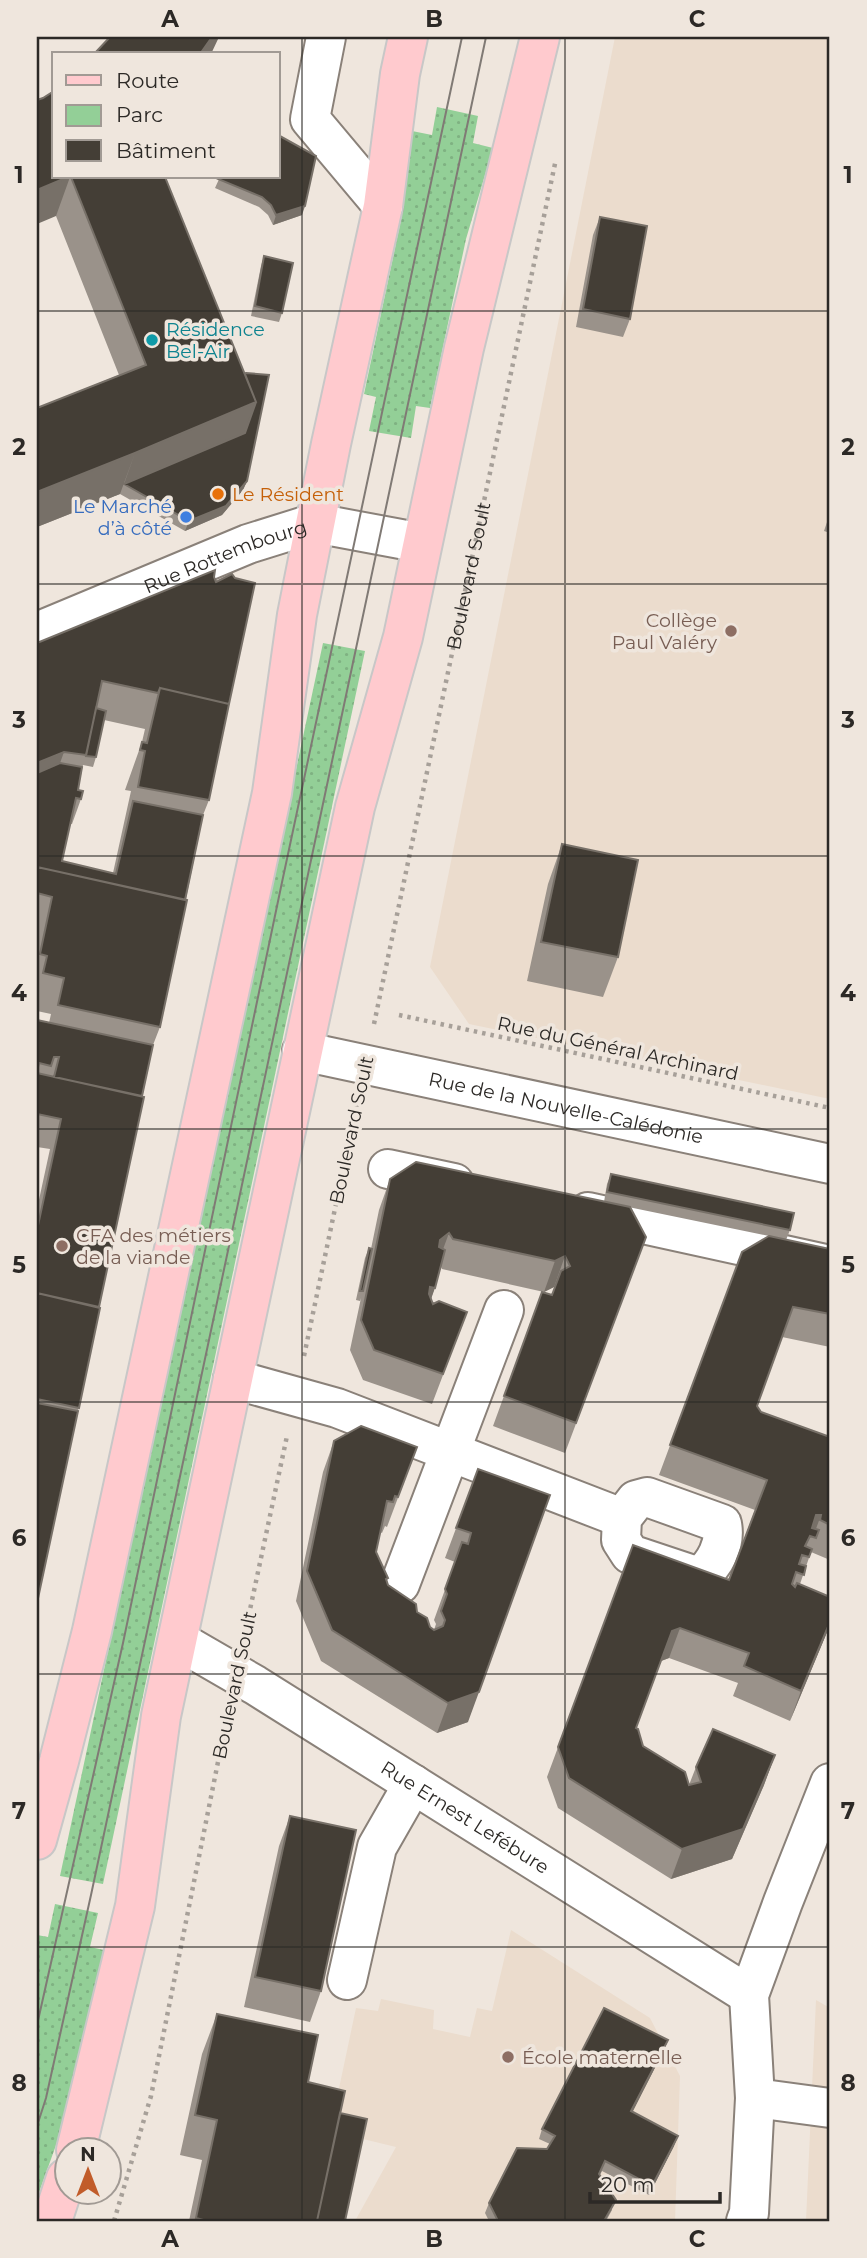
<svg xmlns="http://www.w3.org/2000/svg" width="867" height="2258" font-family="Montserrat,sans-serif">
<defs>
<pattern id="green-dots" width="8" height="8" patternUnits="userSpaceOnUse" patternTransform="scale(1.75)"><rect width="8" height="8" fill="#93cf97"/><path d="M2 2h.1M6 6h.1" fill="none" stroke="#7fb282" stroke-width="1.8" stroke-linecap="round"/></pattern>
</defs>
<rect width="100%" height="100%" fill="#efe6dd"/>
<path fill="#ebdccd" d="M615,37h215v1062l-361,-75 -39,-57z
M511,1930l139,88 30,58 -5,145h-320l41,-74 -66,-16 26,-123 22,3 3,-12 53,11 -1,19 37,8 7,-29 15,3z
M816,2000l14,8v213h-24z"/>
<path fill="url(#green-dots)" d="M437,107l41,9 -5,27 20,5 -27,91 -36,169 -14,-2 -5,32 -42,-7 7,-34 -12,-3 38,-179 10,-84 20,4z
M323,643l42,8 -262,1233 -43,-8z
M55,1904l43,9 -8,34 14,3 -17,81 -27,103 -23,64v-263l11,2z"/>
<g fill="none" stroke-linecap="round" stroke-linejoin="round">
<defs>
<g id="minor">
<path d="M326,37l-16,82 73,87"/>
<path id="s2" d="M37,632l211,-88 67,-21 107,20"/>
<path id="s3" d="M302,1051l528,113"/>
<path d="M388,1169l66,14"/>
<path d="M588,1212l242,53"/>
<path d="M233,1379l104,29 285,110"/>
<path d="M647,1497l75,27c4,20 -7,41 -23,53l-69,-23 -9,-14 1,-22 14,-18z"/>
<path d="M400,1584l104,-274"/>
<path id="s4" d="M179,1641l76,44 494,310"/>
<path d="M347,1980l30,-133 36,-63"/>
<path d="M755,2098l75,10"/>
<path d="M746,2221l3,-8 6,-115 -6,-103 34,-93 47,-119"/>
</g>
<path id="major" d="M37,1840l22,-79 33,-130 180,-838 25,-178 34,-171 52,-238 17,-132 8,-37
M76,2150l59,-244 26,-190 194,-909 48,-170 61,-289 76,-311
M52,2221l14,-43"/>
</defs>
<use href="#minor" stroke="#8a8179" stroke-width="42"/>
<use href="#major" stroke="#c8c7c7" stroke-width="42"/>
<g stroke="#a7a099" stroke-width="4.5" stroke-dasharray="3.5 5" stroke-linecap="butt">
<path d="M399,1015l431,93"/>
<path id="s1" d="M374,1024l182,-865"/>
<path d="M304,1356l53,-252"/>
<path d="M245,1633l42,-197"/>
<path d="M114,2221l37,-125 76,-379"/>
</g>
<use href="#minor" stroke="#fff" stroke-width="38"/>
<use href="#major" stroke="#ffcace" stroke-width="38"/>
<path stroke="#807a75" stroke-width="2" d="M37,2025l86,-382 158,-756 181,-850
M37,2126l9,-28 45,-203 395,-1858"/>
</g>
<path fill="#9a928a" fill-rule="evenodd" d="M54,177h111l82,304 -4,9 -21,25 -37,16 -65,-37 -83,33v-119l82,-33 -63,-159z
M220,177l82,38 -29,10 -5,-10 -9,-8 -44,-19z
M600,217l30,102 -7,18 -47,-10 17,-92z
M264,256l18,57 -3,9 -28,-6 10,-50z
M830,513v20l-6,-2z
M214,577l-5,223 -6,15 -43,212 -7,18 -54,262 1,1 -63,295v-394l13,-60 -13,-2v-127l12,3 2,-9 -14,-3v-69l2,-9h-2v-290zM104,720l41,9 -3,13 -17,48 6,1 -18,82 -51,-12 8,-37h2l9,-25 -3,-9 5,-25 10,2 3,-10z
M562,844l56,113 -15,40 -76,-16 21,-97z
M611,1174l179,56 -4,10 44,9v98l-48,-10 -25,69 4,6 69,25v123l-19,-8 -11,32 30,13v28l-40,96 -57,-25 5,-13 -69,-25 -8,3 -25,67 7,18 46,39 7,-18 79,-12 -11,30 -32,74 -61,20 -113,-71 -11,-31 86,-232 96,35 26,-70 -96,-35 83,-223 27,-16 -165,-34 3,-18z
M390,1179l256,58 -81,216 -72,-27 49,-134 10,3 3,-7 -1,-1 -10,5 -102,-23 -1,-2 -10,32 2,5 34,8 -35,92 -69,-24 -13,-30 11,-52 -1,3 -4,-1 9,-42 4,-10 2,1 8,-39z
M334,1441l83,6 -30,80 -2,-1 -3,7 -2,-1 -4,20 12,26 -1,3 1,4 29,27 13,15 4,3 2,-6 -2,-4 21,-58 -10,-4 33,-89 -10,253 -31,11 -116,-72 -25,-60 27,-129z
M290,1816l31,175 -11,31 -66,-15 35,-161z
M217,2014l91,68 32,31 5,108h-156l13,-61 -22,-5 22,-101z
M668,2040l-4,10 -32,62 42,34 -25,49 -47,-24 -2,4 12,35 -6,11h-117l-4,-8 4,-10 58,-54 3,-5 -11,-5 3,-10z"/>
<path fill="#777068" d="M212,37h7l-8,17h-11z
M68,177h2l-14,39 -19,8v-34z
M305,206l-3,9 -29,10 3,-10z
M256,402l-15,41 -117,41 11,-31z
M135,453l-15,41 -83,33v-35z
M247,481l-4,9 -21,25 -37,16 4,-10z
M64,752l-13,36 -14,6v-31z
M449,1233l-11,30 -9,7 11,-30z
M565,1256l-11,31 -10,5 11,-31z
M430,1287l5,1 -11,30z
M816,1515h5l-8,22 -3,-1 -16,41z
M830,1622v3l-40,96 11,-30z
M680,1628l-11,30 -8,3 11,-30z
M479,1692l-11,30 -31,11 11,-30z
M775,1755l-11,30 -32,74 -61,20 11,-30z
M668,2040l-4,10 -36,71 3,-10z
M678,2136l-4,10 -25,49 3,-9z"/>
<path fill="#443e36" stroke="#777068" stroke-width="2" d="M110,37h102l-12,17h-106z
M54,91v86h14l-31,13v-90l6,-2z
M278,135l38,21 -11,50 -29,9 -5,-10 -9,-8 -44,-18 2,-2h58z
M71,177h94l91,225 -121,51 -98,39v-84l109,-43z
M600,217l47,9 -17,93 -47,-10z
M264,256l29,7 -11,50 -27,-7z
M246,373l23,2 -22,106 -21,25 -37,15 -65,-37 121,-51 11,-31 -11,-28z
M215,570l-1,7 2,5 16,-8 3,4 20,5 -26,121 -69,-16 -2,5 -56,-12 -16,74 -22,-3 -27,11v-120z
M160,688l69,16 -20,96 -71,-13 7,-36 -5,-1 2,-8 5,1z
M96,708l10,3 -10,46 -10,-1z
M60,763l22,4 -4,23 5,1 -2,8 -5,-1 -14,63 54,13 17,-73 70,14 -18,85 -148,-33v-94z
M562,844l76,16 -20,97 -77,-15z
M37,867l150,33 -27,127 -102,-22 6,-27 -21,-5 4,-17 -7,-2 12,-57 -15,-4z
M37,1020l116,25 -11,51 -88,-19 5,-20h-5l-3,9 -12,-3 -2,8z
M37,1073l107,24 -45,210 -62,-14v-63l24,-111 -24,-5z
M416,1162l214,45 16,30 -70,186 -72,-27 38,-104 10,3 9,-24 9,-5 -5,-10 -10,5 -102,-22 -4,-6 -9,7 -1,7 6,3 -10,38 -5,-1 -1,7 4,10 6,-3 28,11 -24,62 -69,-24 -13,-30 29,-141z
M611,1174l183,39 -4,17 -183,-38z
M769,1236l61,13v65l-37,-7 -36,99 4,6 69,25v88l-10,-5 1,-5h-5l-4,13 7,2 -3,8 -6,-2 -5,10 7,3 -3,8 -7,-2 -3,9 7,2 -2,9 -8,-3 -4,12 3,3 2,-4 33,14v25l-29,69 -57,-25 5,-13 -69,-25 -8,3 -36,97 2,1 5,17 42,26 4,13 12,-3 -5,-15 17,-38 62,26 -32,74 -61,20 -113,-71 -11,-31 75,-202 96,35 38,-100 -97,-35 72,-193z
M369,1248l3,1 -9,42h-3z
M37,1293l63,15 -21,100 -42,-9z
M37,1403l41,8 -41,192z
M361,1426l56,21 -19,50 -3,-1 -2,6 -6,-1 -11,51 12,26 -2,1 2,6 28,19 1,8 10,6 3,9 4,3 9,-4 2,-6 -4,-9 6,-17 -2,-5 17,-47 6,2 3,-11 -15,-5 22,-59 72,26 -71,197 -31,11 -116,-73 -25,-59 27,-130z
M290,1816l66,14 -35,161 -66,-14z
M604,2008l64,32 -37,71 47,25 -26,50 -47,-25 -6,13 17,26 -12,21h-106l-9,-18 28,-55 30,1 8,-13 -13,-7z
M217,2014l101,21 -10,47 37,9 -28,130h-110l-11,-3 21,-98 -22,-5z
M340,2113l27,6 -22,102h-28z"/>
<path fill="none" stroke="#2c2926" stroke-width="2" stroke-opacity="0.55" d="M302,37v2184M565,37v2184M37,311h793M37,584h793M37,856h793M37,1129h793M37,1402h793M37,1674h793M37,1947h793"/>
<circle fill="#0f9aa8" stroke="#efe6dd" stroke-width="2.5" cx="152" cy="340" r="7"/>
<circle fill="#e8710a" stroke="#efe6dd" stroke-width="2.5" cx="218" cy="494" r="7"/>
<circle fill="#3f7fe0" stroke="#efe6dd" stroke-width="2.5" cx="186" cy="517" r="7"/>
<g fill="#8d6e63" stroke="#efe6dd" stroke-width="2.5">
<circle cx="731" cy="631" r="7"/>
<circle cx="62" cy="1246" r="7"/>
<circle cx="508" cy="2057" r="7"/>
</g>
<g text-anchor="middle" stroke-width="7" stroke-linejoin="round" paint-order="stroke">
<g font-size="19" fill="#0d838f" stroke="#efe6dd" text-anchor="start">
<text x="166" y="336">Résidence<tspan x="166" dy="22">Bel-Air</tspan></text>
</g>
<g font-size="19" fill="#c56008" stroke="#efe6dd" text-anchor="start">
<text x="232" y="501">Le Résident</text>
</g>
<g font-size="19" fill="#366cbe" stroke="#efe6dd" text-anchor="end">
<text x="172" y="513">Le Marché<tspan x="172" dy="22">d’à côté</tspan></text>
</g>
<g font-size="19" fill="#2c2926" stroke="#efe6dd">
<text dy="7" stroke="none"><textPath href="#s2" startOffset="203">Rue Rottembourg</textPath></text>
<text dy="7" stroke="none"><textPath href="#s1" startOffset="458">Boulevard Soult</textPath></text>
<text transform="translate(618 1048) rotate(12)" y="7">Rue du Général Archinard</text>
<text dy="7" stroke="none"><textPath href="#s3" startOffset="270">Rue de la Nouvelle-Calédonie</textPath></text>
<text transform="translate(351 1130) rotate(-78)" y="7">Boulevard Soult</text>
<text transform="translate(234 1685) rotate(-78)" y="7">Boulevard Soult</text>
<text dy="7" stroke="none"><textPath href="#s4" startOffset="336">Rue Ernest Lefébure</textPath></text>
</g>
<g font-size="19" fill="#785e54" stroke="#efe6dd" text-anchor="start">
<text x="717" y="627" text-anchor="end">Collège<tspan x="717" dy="22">Paul Valéry</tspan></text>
<text x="76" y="1242">CFA des métiers<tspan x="76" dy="22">de la viande</tspan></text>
<text x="522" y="2064">École maternelle</text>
</g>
</g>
<rect width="867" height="2258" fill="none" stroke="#efe6dd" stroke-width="77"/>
<rect x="52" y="52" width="228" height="126" fill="#efe6dd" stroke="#a19a94" stroke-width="2"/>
<rect x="66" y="75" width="35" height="10" fill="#ffcace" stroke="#a19a94" stroke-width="2"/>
<text x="116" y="88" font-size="21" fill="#2c2926">Route</text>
<rect x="66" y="105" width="35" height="21" fill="#93cf97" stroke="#a19a94" stroke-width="2"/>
<text x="116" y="122" font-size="21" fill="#2c2926">Parc</text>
<rect x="66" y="140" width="35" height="21" fill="#443e36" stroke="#a19a94" stroke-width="2"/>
<text x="116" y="158" font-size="21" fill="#2c2926">Bâtiment</text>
<g transform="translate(88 2171)"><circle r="33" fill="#efe6dd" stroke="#a19a94" stroke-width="2"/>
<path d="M0-5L12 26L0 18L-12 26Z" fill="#c15c2a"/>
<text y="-10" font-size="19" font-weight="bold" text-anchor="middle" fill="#2c2926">N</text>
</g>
<path d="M590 2192v10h130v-10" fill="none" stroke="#2c2926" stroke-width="3.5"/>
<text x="601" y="2192" font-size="21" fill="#2c2926" stroke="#efe6dd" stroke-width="5" paint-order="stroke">20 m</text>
<rect x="38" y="38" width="790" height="2182" fill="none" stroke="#2c2926" stroke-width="2.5"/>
<g font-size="23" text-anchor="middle" font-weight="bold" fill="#2c2926">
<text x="170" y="27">A</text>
<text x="434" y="27">B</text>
<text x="697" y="27">C</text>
<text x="19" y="183">1</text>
<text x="848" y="183">1</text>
<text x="19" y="455">2</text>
<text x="848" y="455">2</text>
<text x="19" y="728">3</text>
<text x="848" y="728">3</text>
<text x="19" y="1001">4</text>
<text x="848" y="1001">4</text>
<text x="19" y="1273">5</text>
<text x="848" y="1273">5</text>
<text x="19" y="1546">6</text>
<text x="848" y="1546">6</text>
<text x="19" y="1819">7</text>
<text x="848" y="1819">7</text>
<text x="19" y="2091">8</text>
<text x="848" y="2091">8</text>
<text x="170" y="2247">A</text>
<text x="434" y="2247">B</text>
<text x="697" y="2247">C</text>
</g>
</svg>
